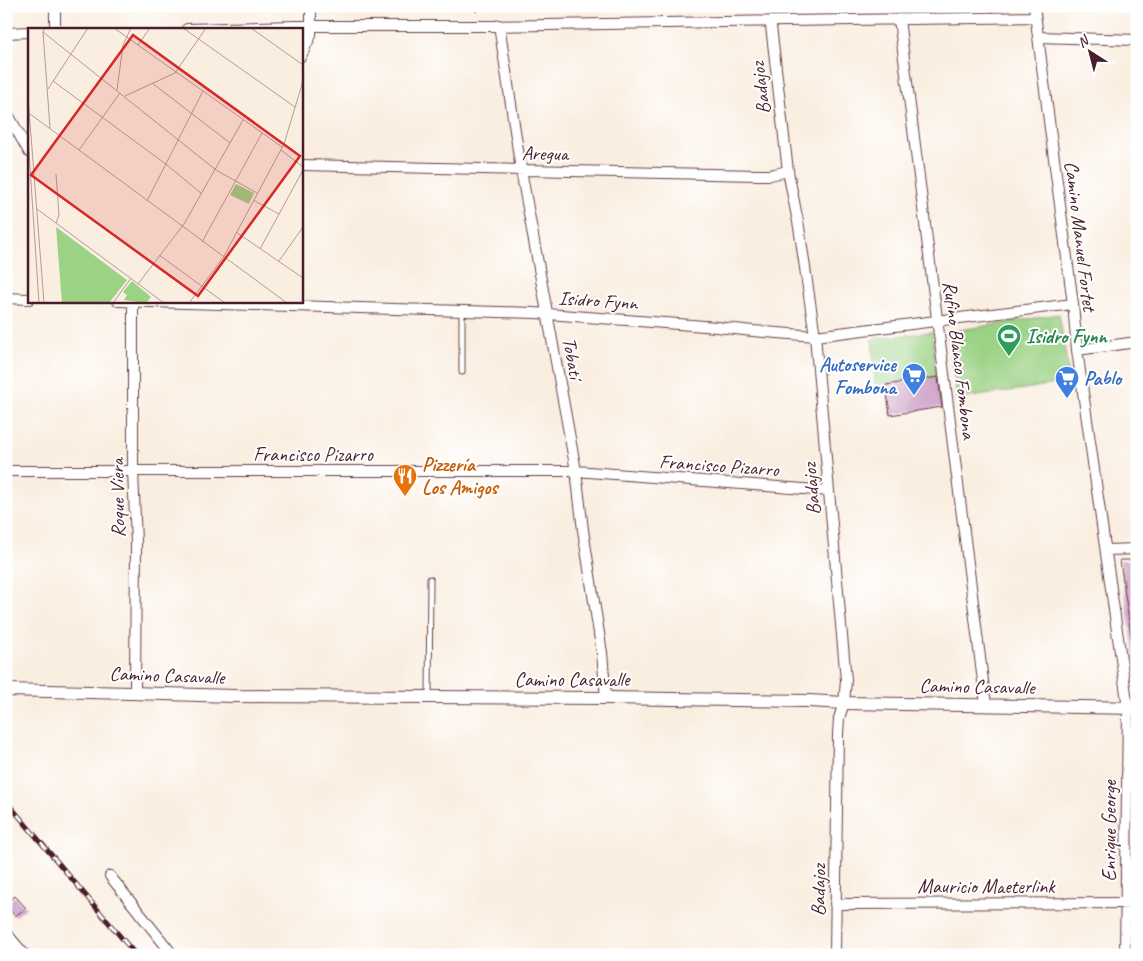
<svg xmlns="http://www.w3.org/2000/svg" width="1143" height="961" font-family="Caveat,sans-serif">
<rect width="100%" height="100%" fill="#fff"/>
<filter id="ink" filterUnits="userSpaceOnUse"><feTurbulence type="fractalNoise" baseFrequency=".02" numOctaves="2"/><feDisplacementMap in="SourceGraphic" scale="10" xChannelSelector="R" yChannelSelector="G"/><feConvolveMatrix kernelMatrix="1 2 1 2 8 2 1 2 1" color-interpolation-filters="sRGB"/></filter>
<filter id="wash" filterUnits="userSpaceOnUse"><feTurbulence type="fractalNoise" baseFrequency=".0096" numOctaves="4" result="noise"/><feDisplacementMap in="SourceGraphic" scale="20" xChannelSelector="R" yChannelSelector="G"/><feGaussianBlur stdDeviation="1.12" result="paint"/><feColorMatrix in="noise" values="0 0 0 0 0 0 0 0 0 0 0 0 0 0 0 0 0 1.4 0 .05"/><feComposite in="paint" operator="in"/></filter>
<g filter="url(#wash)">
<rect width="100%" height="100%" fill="#faeee0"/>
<path fill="#9bd284" stroke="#727858" d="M1059,314l11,68 -113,17 -9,-67z
M932,332l4,45 -61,7 -3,-45z"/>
<g id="blocks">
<path fill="#c591be" d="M938,377l4,30 -52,8 -4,-30z
M1120,560h17v110h-1z
M15,896l11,12 -11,8 -9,-11v-2z"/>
</g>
</g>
<g filter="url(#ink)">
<use href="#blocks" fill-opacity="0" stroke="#643e46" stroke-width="1"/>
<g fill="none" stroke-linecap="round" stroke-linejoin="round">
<defs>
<path id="service" d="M462,372v-61
M429,697l1,-118
M6,953l1,2"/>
<path id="minor" d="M1034,6l39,298 4,46 51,358 -3,247
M899,19l87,686
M771,21v5l17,145 11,56 16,109 31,344 -2,23 -5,15 -1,16 -3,221
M499,25l22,145 55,301 7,59 19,123 4,45
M55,29v-23
M187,29l109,-3h190l549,-9
M6,33l23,-1
M1038,37l99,3
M301,56l10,-21v-29
M6,111l23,41
M301,165l456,10h13l18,-4
M6,298l23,1
M118,301l417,12 182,14 36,4 62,5 258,-32
M133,302v169l3,71 -1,151
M1077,350l60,-8
M6,471h570l253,20
M1106,550l31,-1
M110,876l63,79
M835,904l302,-1"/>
<path id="tertiary" d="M6,690l125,3 103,3 372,2 203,3 35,2 293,5"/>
<path id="secondary" d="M6,936l16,19"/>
</defs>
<use href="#service" stroke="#643e46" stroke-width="7"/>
<use href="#minor" stroke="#643e46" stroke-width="12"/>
<use href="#tertiary" stroke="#643e46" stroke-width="14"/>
<use href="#secondary" stroke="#643e46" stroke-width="16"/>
<path stroke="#643e46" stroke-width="2" stroke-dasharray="1 4" stroke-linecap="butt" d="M476,6v10"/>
<use href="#service" stroke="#fff" stroke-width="5"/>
<use href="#minor" stroke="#fff" stroke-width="10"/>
<use href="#tertiary" stroke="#fff" stroke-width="12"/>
<use href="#secondary" stroke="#fff" stroke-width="14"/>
<defs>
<path id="rail" d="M6,801l130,154"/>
</defs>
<use href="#rail" stroke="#4a1f2b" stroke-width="5"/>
<use href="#rail" stroke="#fff" stroke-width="3" stroke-dasharray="9" stroke-linecap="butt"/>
</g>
</g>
<defs>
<symbol id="stadium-pin" viewBox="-11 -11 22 30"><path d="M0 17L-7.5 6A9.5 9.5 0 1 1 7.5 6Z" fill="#2e9e5b" stroke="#fff"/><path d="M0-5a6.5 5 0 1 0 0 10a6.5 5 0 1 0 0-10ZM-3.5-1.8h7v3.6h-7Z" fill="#fff"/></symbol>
<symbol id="supermarket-pin" viewBox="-11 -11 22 30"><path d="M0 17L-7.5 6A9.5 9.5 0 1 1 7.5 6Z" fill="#3f7fe0" stroke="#fff"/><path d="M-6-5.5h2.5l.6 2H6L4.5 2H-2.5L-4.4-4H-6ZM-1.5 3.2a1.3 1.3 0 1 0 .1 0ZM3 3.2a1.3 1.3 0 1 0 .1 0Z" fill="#fff"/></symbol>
<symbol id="restaurant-pin" viewBox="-11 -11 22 30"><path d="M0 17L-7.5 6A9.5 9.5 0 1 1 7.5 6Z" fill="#e8710a" stroke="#fff"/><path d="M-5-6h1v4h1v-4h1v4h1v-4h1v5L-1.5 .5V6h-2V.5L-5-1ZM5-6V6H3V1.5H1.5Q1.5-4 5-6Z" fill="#fff"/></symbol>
</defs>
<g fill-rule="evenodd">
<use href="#stadium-pin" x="995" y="322" width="28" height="38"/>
<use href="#supermarket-pin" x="900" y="361" width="28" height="38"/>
<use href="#supermarket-pin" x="1053" y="364" width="28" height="38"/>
<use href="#restaurant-pin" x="391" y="462" width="28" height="38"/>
</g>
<g text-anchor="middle" stroke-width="4" stroke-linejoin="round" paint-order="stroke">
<g font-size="20" fill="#4a1f2b" stroke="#fff">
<text transform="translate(760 88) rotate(-97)" y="7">Badajoz</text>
<text transform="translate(545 153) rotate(1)" y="7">Aregua</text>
<text transform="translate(1081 236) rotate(83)" y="7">Camino Manuel Fortet</text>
<text transform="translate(598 300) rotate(4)" y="7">Isidro Fynn</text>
<text transform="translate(573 358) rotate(80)" y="7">Tobatí</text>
<text transform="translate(960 360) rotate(83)" y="7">Rufino Blanco Fombona</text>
<text x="313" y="461">Francisco Pizarro</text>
<text transform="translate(719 465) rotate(4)" y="7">Francisco Pizarro</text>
<text transform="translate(811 489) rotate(-95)" y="7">Badajoz</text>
<text transform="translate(117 498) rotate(-91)" y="7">Roque Viera</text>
<text transform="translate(167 675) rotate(2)" y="7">Camino Casavalle</text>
<text x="572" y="686">Camino Casavalle</text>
<text transform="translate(977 686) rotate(1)" y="7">Camino Casavalle</text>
<text transform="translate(1109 831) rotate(-90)" y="7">Enrique George</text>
<text x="986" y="893">Mauricio Maeterlink</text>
<text transform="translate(818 890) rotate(-89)" y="7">Badajoz</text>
</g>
<g font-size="20" font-weight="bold" fill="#27864d" stroke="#fff" text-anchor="start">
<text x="1026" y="343">Isidro Fynn</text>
</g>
<g font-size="20" font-weight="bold" fill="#366cbe" stroke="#fff" text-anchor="end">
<text x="896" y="371">Autoservice<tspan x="896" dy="23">Fombona</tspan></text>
<text x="1084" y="385" text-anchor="start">Pablo</text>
</g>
<g font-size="20" font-weight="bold" fill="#c56008" stroke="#fff" text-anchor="start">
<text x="422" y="471">Pizzería<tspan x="422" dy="23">Los Amigos</tspan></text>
</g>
</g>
<g transform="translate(28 28)">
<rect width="275" height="275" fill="#faeee0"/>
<path d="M208,156l18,9 -5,11 -19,-9zM28,199l71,53 -18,23h-47zM104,253l19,16 -5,6 -22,-3 3,-5 -4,-3z" fill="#9bd284"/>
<path fill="none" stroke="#b49b98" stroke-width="1" d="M17,0l-2,4 173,138 41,23M86,0l168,119M155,0l112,79M223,0l52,37M15,4l7,96M110,17l12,-17M25,53l114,84 35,29M124,55l78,60M20,61l40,-61M89,62l6,-45 8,-17M97,68l50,-23 31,-45M0,69l16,206M2,86l257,189M0,109l11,166M51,122l41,-57M253,122l22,17M225,172l26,14M119,173l56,-110M9,181l127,94M28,195l3,-8 -3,-41M208,204l67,46M174,214l60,-109M232,221l43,-79M131,227l66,48M251,233l24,-34M110,256l46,-60 59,-104M85,275l18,-25M161,275l34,-45 61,-114 19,-63"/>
<path fill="#d62828" fill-opacity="0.15" stroke="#d62828" stroke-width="2.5" d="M105,7l167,121 -102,140 -167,-121z"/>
<rect width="275" height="275" fill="none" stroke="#4a1f2b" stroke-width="2.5"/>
</g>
<rect width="1143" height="961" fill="none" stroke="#fff" stroke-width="25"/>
<g transform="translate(1090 52) rotate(324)" stroke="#ffffff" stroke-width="4" paint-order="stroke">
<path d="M0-4L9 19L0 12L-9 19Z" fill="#4a1f2b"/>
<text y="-8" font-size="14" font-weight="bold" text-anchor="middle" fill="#4a1f2b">N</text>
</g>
</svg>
